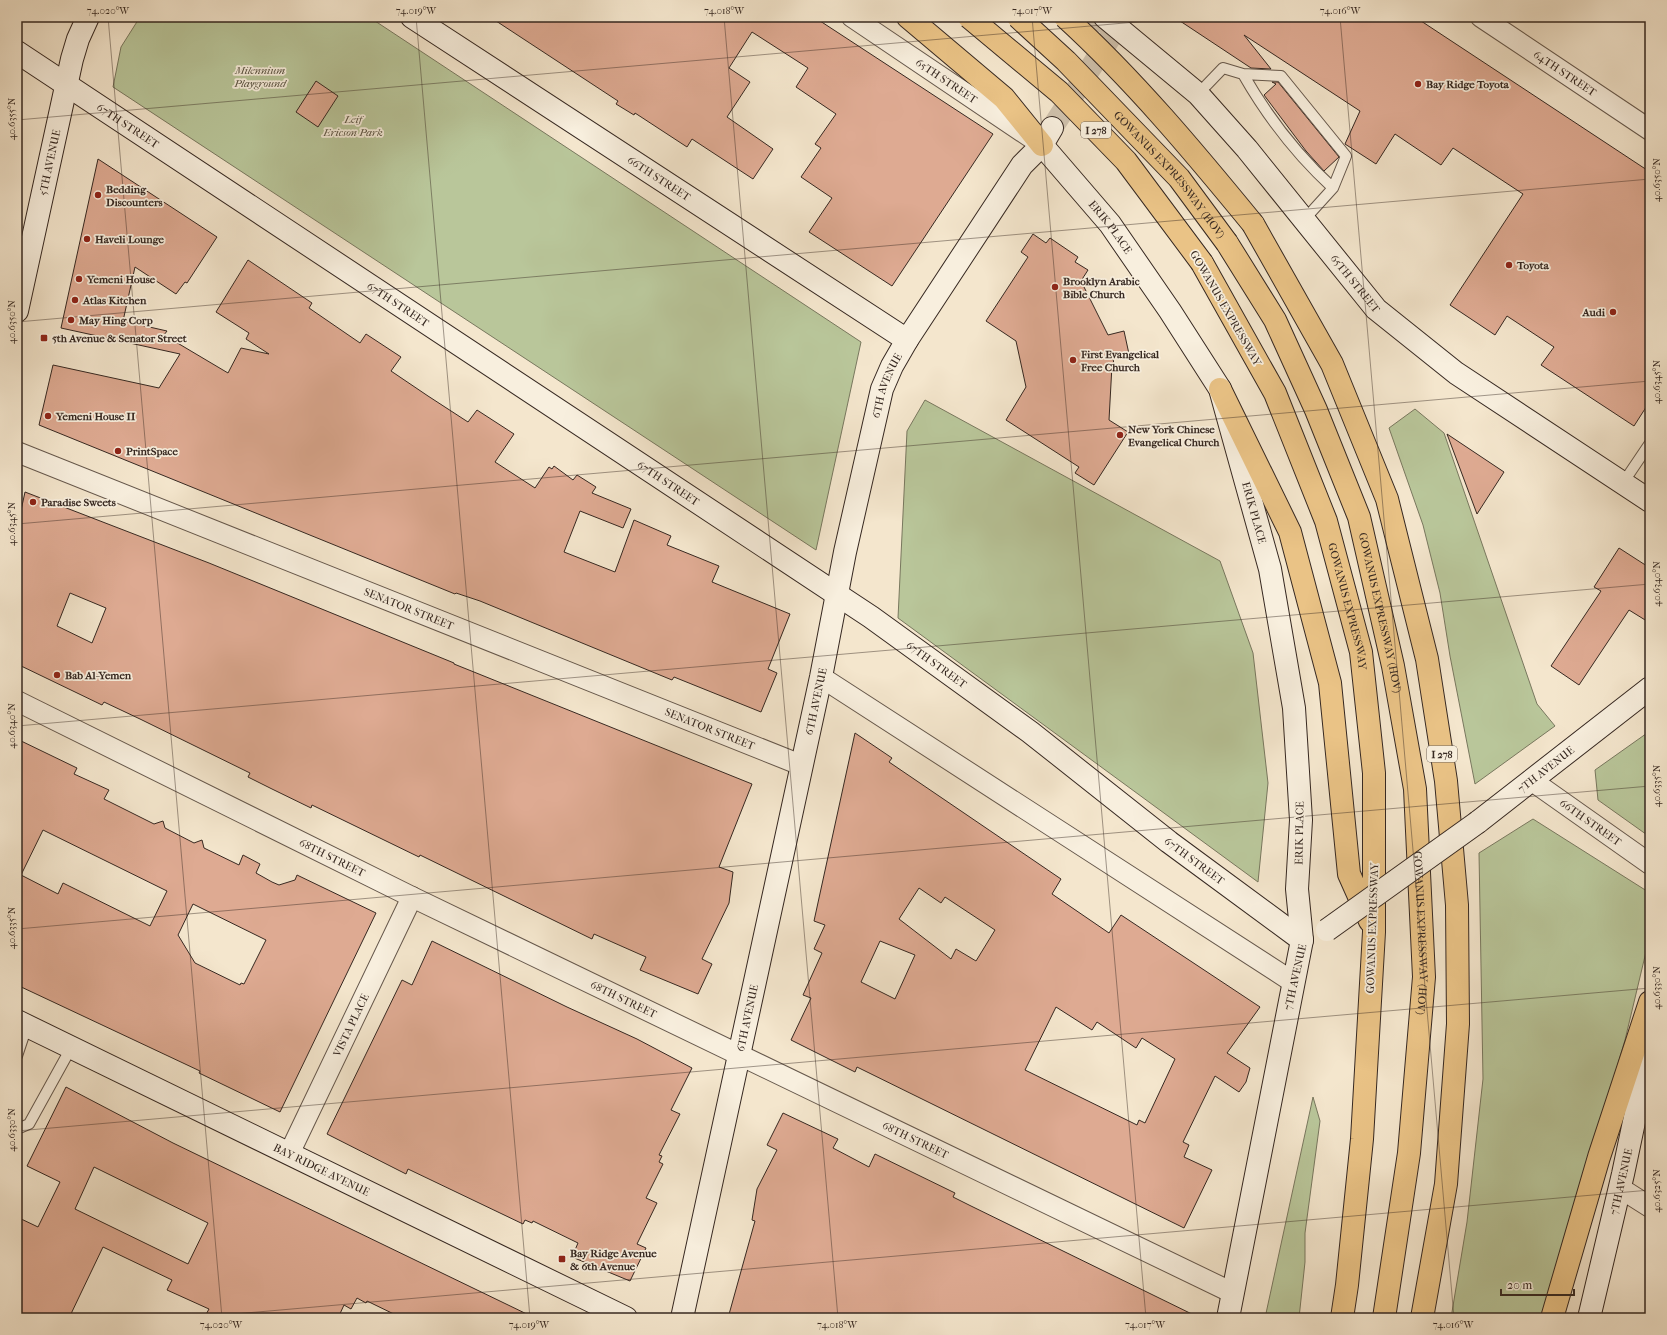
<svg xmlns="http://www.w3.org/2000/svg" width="1667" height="1335" font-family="'IM FELL French Canon',serif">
<rect width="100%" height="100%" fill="#f4e6cd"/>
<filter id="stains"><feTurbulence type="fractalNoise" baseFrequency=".005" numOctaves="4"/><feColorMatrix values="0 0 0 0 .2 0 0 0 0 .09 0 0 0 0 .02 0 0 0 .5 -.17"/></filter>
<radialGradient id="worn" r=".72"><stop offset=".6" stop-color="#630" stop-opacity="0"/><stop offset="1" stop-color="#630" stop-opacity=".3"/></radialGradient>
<path fill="#b9c69a" stroke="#78775e" d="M140,17h229l492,325 -45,208 -703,-463 8,-40z
M925,400l295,161 33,92 15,130 -10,99 -360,-264 9,-187z
M1415,409l29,24 93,271 18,22 -80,58 -25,-128 -10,-63 -17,-68 -34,-97z
M1650,731v106l-52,-37 -3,-30z
M1533,819l117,74v42l-25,105 -82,278h-92l16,-96 16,-143 -4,-226z
M1313,1097l7,24 -15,112v29l-6,56h-34z"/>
<path fill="#deaa92" stroke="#362821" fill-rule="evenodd" d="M490,17h324l179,117 -101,152 -83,-54 23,-34 -31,-21 20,-29 -6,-4 21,-30 -40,-27 12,-19 -56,-36 -23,36 21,14 -23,35 46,32 -20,30 -61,-40 -5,8 -52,-34 -1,2 -18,-11 2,-3z
M1174,17h241l235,155v229l-16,25 -93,-61 13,-18 -47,-31 -12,19 -45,-30 73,-111 -70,-46 -12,17 -46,-31 -19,30 -31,-20 15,-33 -116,-76 27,34 -20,-1z
M316,81l22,15 -20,31 -22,-15z
M1272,82h6l61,75 -15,14 -18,-20 -42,-56 12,-11z
M98,159l119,78 -30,46 -2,-1 -9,12 -41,-27 -12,54 44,10 -3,4 64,38 13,-25 28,6 -23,-15 3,-6 -33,-21 32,-52 64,43 -3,5 51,35 6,-9 35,23 -10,14 37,25 40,26 9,-12 37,24 -19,28 40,26 14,-21 3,2 2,-3 19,14 4,-5 19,12 -4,6 39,16 -8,19 -43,-17 -16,41 51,20 19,-52 37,16 -4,9 52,21 -7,16 78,32 -22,55 9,4 -16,39 -87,-35 -2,3 -192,-79 -24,-8 -1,1 -416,-169 14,-60 106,23 21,-34 -119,-26z
M1033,234l13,9 4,-5 28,19 -3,5 13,8 -7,11 27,54 16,-4 5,23 -16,4 1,7h-2l-3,55 19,12 -34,53 -19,-12 4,-6 -73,-47 20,-33 -10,-46 -30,-20 42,-64 -7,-5z
M1447,434l57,38 -27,42z
M25,492l184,71 245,100v1l298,120 -33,83 14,5 -4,31 -27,56 10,5 -14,30 -58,-24 6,-13 -52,-23 -2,5 -172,-84 -1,2 -107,-52 -1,3 -39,-19 -24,-12 2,-4 -110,-54 -36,-17 -2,3 -85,-41v-135zM70,593l36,15 -14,35 -35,-17z
M1619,548l31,20v55l-21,-13 -50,75 -28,-19 50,-75 -7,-4z
M855,733l37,25 -3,4 172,117 -9,15 57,39 12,-18 139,92 -33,46 23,15 -4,14 -7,10 -24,-16 -32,66 6,3 -5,12 28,13 -28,58 -327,-161 -2,5 -64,-32 20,-42 -8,-3 19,-42 -8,-4 11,-24 -11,-4zM919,888l22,15 4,-6 50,33 -19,31 -20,-12 -5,10 -52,-40zM880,941l35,14 -20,44 -34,-17zM1056,1007l36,23 5,-8 39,26 6,-10 33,21 -30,64 -6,-3 -2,5 -112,-55z
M17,739l60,29 -3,6 35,16 -5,9 50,25 9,-3 2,7 29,15 8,-3 2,8 35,17 4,-10 17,9 -4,9 16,9 7,3 16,-5 2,-5 79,38 -96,199 -81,-39 1,-2 -183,-86zM43,830l124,61 -17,35 -87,-43 -5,11 -37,-19zM193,904l73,36 -22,44 -3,-1 -1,2 -45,-22 -17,-28z
M432,941l135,66 70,32 55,29 -21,42 9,4 -21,41 3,1 -3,6 4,2 -17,34 11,5 -20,41 9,4 -16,33 -58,-24 6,-14 -45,-22 -1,2 -7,-3 -2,4 -115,-55 -2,5 -79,-40 75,-154 10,5z
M66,1087l107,56 362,175h-133l-35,-17 -1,2 -9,-5 -6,11 -7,-4 -6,13h-134l5,-9 -42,-19 5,-10 -69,-33 -34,71h-52v-101l21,10 22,-45 -33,-16zM94,1167l114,56 -20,41 -113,-55z
M783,1113l55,26 -5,9 36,19 6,-13 80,39 -2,4 18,9 229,112h-472l27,-97 -3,-1 5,-31 20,-39 -10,-5z"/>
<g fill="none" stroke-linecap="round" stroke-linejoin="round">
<path stroke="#cec0ab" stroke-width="22" stroke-dasharray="22 11" stroke-linecap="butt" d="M1052,128l65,-101 -27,-10"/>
<defs>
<path id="lane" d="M1243,74c24,42 55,82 90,114
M1198,94l25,-26 20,6 38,2 65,80 -13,32 -29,32
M1623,483l27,-40
M17,1056l10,-30
M17,1129l12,-5 42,-76"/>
<g id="street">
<path id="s1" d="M852,17l181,122"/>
<path id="s2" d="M1481,17l169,113"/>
<path id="s3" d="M17,452l784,313"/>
<path d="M821,677l472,305"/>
<path id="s4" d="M17,701l395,196 821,396"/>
<path id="s5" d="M1531,780l119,84"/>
<path id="s6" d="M289,1154l123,-257"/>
<path d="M1620,1188l30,19"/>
</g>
<g id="secondary">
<path id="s7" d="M412,17l495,323"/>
<path id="s8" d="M1105,17l93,77 49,55 129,160 80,64 194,128"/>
<path id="s9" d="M17,52l854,565 159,115 139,110 133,98"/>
<path id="s10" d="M1042,145l68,79 60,87 50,78 50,180 24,139 7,112 -4,69 5,51 -74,378"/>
<path id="s11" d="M17,311l55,-252 6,-20 10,-22"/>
<path id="s12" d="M1478,822l172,-134"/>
<path id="s13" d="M17,1021l609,297"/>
<path id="s14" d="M682,1318l139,-641 24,-125 37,-163 10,-23 15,-26 115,-175 20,-20 10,-17"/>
<path id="s15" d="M1589,1318l34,-144 27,-128"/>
</g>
<g id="highway">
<path d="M908,17l96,81 38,47"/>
<path d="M1253,224l79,140 55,135 40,160 19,122 11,124 1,119 -12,160 -24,134"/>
<path id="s16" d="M1227,243l48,77 41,90 43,107 34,149 22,123 9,188 -15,176 -25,165"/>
<path id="s17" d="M1202,263l73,130 51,128 35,131 13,121v159l-12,207 -15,146 -5,33"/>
<path d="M1220,389l70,143 40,151 19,191 21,47"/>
<path d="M1552,1318l47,-161 51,-155"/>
</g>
</defs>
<use href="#lane" stroke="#66584c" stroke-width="12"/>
<use href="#street" stroke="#66584c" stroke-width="22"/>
<use href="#secondary" stroke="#362821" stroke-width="24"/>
<use href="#highway" stroke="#362821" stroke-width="24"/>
<use href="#lane" stroke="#f8efde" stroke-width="10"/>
<use href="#street" stroke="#f8efde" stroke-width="20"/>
<use href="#secondary" stroke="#f8efde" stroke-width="22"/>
<use href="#highway" stroke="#eac386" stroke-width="22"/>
<defs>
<path id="secondary-bridge" d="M1327,930l151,-108"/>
<g id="highway-bridge">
<path d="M969,17l90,75 67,69 76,102"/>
<path id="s18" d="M1018,17l48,44 113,117 48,65"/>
<path d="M1065,17c69,63 129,135 188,207"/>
</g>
</defs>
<use href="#secondary-bridge" stroke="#362821" stroke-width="24" stroke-linecap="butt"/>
<use href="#highway-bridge" stroke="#362821" stroke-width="24" stroke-linecap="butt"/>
<use href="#secondary-bridge" stroke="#f8efde" stroke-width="22"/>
<use href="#highway-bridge" stroke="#eac386" stroke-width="22"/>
</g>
<path fill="none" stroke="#362821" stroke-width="1" stroke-opacity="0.45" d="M108,17l114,1301M416,17l114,1301M724,17l114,1301M1032,17l114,1301M1340,17l114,1301M1648,17l2,21M17,120l1176,-103M17,322l1633,-143M17,524l1633,-143M17,726l1633,-142M17,929l1633,-143M17,1131l1633,-143M189,1318l1461,-128"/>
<g fill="#8f2418" stroke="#f8efde" stroke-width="1.5">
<circle cx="1418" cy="84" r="4"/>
<circle cx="98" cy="195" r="4"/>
<circle cx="87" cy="239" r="4"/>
<circle cx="1509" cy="265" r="4"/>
<circle cx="79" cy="279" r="4"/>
<circle cx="1055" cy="287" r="4"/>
<circle cx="75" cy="300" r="4"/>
<circle cx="1613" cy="312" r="4"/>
<circle cx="71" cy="320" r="4"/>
<rect x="40" y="334" width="8" height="8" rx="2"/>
<circle cx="1073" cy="360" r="4"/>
<circle cx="48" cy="416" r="4"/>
<circle cx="1120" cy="435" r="4"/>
<circle cx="118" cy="451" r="4"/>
<circle cx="33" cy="502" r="4"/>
<circle cx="57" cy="675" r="4"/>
<rect x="558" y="1255" width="8" height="8" rx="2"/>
</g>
<g text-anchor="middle" stroke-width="3.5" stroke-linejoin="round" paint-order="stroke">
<g fill="#f8efde" stroke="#70645a" stroke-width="1">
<rect x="1081" y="122" width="30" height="16" rx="3"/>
<rect x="1427" y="746" width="30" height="16" rx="3"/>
</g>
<g font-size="10" font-weight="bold" fill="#362821">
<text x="1096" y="134">I 278</text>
<text x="1442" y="758">I 278</text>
</g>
<g font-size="11" font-style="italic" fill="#57503f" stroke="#f8efde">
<text x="260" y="74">Milennium<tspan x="260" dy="13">Playground</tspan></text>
<text x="353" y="123">Leif<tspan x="353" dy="13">Ericson Park</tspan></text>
</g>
<g font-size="11" fill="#362821" stroke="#f8efde">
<text dy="4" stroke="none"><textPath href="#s2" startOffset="101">64TH STREET</textPath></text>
<text dy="4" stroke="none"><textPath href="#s1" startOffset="114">65TH STREET</textPath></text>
<text dy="4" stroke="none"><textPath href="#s9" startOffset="133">67TH STREET</textPath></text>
<text dy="4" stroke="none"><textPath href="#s11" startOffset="152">5TH AVENUE</textPath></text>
<text dy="4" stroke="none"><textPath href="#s18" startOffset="219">GOWANUS EXPRESSWAY (HOV)</textPath></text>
<text dy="4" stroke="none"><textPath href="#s7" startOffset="295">66TH STREET</textPath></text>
<text dy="4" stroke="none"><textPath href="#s10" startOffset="107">ERIK PLACE</textPath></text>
<text dy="4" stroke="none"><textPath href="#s8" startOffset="367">65TH STREET</textPath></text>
<text dy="4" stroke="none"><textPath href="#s9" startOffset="457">67TH STREET</textPath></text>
<text transform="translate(1226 308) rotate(60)" y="4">GOWANUS EXPRESSWAY</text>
<text dy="4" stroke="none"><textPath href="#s14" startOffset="955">6TH AVENUE</textPath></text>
<text dy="4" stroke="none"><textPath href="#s9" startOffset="781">67TH STREET</textPath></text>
<text dy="4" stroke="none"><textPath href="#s10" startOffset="431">ERIK PLACE</textPath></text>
<text dy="4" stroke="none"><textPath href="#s17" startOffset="375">GOWANUS EXPRESSWAY</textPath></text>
<text dy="4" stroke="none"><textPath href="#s3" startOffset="422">SENATOR STREET</textPath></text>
<text dy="4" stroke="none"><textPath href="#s16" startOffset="403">GOWANUS EXPRESSWAY (HOV)</textPath></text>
<text dy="4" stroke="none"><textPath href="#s9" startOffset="1105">67TH STREET</textPath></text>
<text dy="4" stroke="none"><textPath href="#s14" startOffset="631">6TH AVENUE</textPath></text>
<text dy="4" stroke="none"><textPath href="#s3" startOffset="746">SENATOR STREET</textPath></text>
<text dy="4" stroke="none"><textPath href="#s12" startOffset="86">7TH AVENUE</textPath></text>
<text dy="4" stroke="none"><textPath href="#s5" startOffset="73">66TH STREET</textPath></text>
<text transform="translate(1299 833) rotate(-89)" y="4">ERIK PLACE</text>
<text dy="4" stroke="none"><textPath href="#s4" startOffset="352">68TH STREET</textPath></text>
<text dy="4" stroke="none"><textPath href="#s9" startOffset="1429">67TH STREET</textPath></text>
<text transform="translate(1372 928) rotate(-88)" y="4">GOWANUS EXPRESSWAY</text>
<text dy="4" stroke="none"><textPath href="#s16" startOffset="727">GOWANUS EXPRESSWAY (HOV)</textPath></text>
<text transform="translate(1295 977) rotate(-77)" y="4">7TH AVENUE</text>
<text dy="4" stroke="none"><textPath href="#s4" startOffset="676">68TH STREET</textPath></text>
<text dy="4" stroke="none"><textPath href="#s14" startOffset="307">6TH AVENUE</textPath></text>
<text dy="4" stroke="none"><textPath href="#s6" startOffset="143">VISTA PLACE</textPath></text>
<text dy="4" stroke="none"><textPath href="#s4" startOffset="1000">68TH STREET</textPath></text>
<text dy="4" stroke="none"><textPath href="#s13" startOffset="339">BAY RIDGE AVENUE</textPath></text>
<text dy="4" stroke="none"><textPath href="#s15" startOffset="140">7TH AVENUE</textPath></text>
</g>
<g font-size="11" font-weight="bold" fill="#362821" stroke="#f8efde" text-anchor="start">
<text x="1426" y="88">Bay Ridge Toyota</text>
<text x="106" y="193">Bedding<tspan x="106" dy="13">Discounters</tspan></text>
<text x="95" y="243">Haveli Lounge</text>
<text x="1517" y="269">Toyota</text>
<text x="87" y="283">Yemeni House</text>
<text x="1063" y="285">Brooklyn Arabic<tspan x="1063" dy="13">Bible Church</tspan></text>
<text x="83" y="304">Atlas Kitchen</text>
<text x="1605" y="316" text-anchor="end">Audi</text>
<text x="79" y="324">May Hing Corp</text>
<text x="52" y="342">5th Avenue &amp; Senator Street</text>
<text x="1081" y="358">First Evangelical<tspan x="1081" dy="13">Free Church</tspan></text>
<text x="56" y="420">Yemeni House II</text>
<text x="1128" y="433">New York Chinese<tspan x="1128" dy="13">Evangelical Church</tspan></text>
<text x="126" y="455">PrintSpace</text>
<text x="41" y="506">Paradise Sweets</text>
<text x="65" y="679">Bab Al-Yemen</text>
<text x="570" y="1257">Bay Ridge Avenue<tspan x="570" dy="13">&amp; 6th Avenue</tspan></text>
</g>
</g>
<rect width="1667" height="1335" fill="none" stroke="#f4e6cd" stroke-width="44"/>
<path d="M1501 1289v6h73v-6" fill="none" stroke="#362821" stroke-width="2"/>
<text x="1507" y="1289" font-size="12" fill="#362821" stroke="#f8efde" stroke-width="3" paint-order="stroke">20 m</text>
<rect x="22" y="22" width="1623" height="1291" fill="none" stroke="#362821" stroke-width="1.5"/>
<g font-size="10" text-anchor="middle" fill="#362821">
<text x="108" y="14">74.020°W</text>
<text x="416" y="14">74.019°W</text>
<text x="724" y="14">74.018°W</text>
<text x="1032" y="14">74.017°W</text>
<text x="1340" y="14">74.016°W</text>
<text transform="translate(11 119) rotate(-90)" y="4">40.6355°N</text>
<text transform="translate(1656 180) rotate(-90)" y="4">40.6350°N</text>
<text transform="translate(11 322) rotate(-90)" y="4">40.6350°N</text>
<text transform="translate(1656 382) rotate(-90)" y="4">40.6345°N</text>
<text transform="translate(11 524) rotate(-90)" y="4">40.6345°N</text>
<text transform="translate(1656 584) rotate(-90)" y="4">40.6340°N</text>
<text transform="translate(11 726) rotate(-90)" y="4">40.6340°N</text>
<text transform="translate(1656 786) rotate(-90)" y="4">40.6335°N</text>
<text transform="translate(11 928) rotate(-90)" y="4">40.6335°N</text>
<text transform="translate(1656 988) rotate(-90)" y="4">40.6330°N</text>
<text transform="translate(11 1130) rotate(-90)" y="4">40.6330°N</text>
<text transform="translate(1656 1191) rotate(-90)" y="4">40.6325°N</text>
<text x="221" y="1328">74.020°W</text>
<text x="529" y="1328">74.019°W</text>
<text x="837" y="1328">74.018°W</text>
<text x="1145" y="1328">74.017°W</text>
<text x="1453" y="1328">74.016°W</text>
</g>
<rect width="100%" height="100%" filter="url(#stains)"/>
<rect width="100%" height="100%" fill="url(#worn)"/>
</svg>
